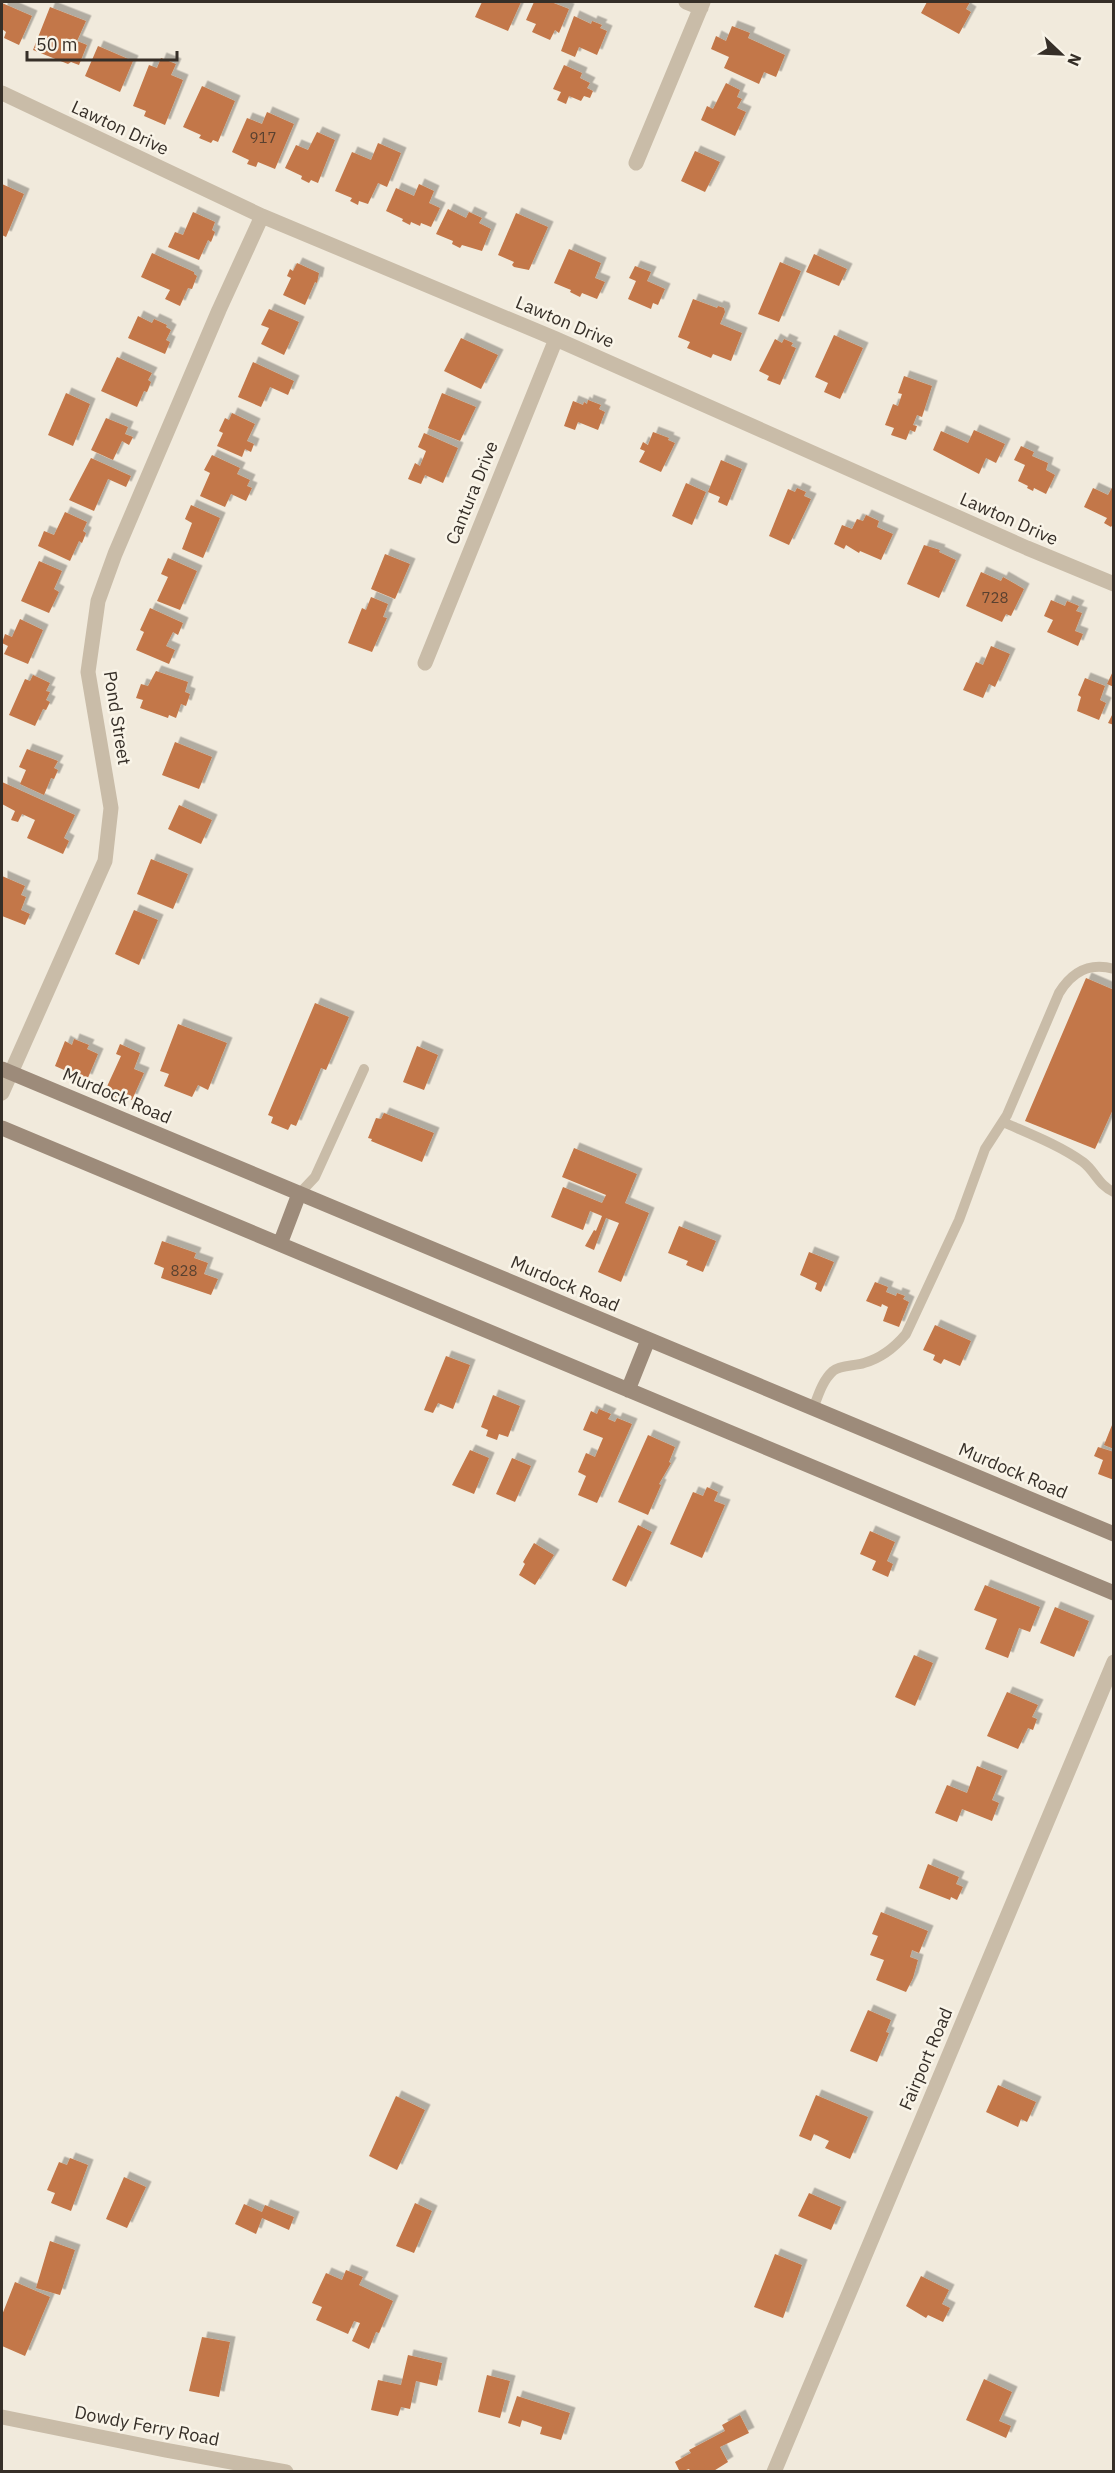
<svg xmlns="http://www.w3.org/2000/svg" width="1115" height="2473" font-family="'IBM Plex Sans',sans-serif">
<defs>
<filter id="shadow"><feDropShadow dx="5.5" dy="-5.5" stdDeviation="0" flood-color="#0004"/></filter>
</defs>
<rect width="100%" height="100%" fill="#f1eadc"/>
<path fill="#c37748" filter="url(#shadow)" d="M482,2h39l-13,29 -33,-14z
M534,2h17l18,7 -10,24 -4,-3 -5,10 -18,-8 4,-8 -10,-4z
M927,2h43l-4,7 5,3 -12,22 -38,-21z
M2,3l30,13 -13,29 -15,-7 2,-6 -4,-3z
M50,7l36,14 -9,20 10,4 -8,20 -8,-3 -3,2 -35,-14z
M574,16l17,8 1,-3 10,4 -2,3 7,3 -10,24 -18,-8 -4,10 -14,-6z
M732,26l18,7 -2,5 37,17 -9,22 -12,-5 -5,12 -35,-16 5,-11 -18,-8 5,-13 10,5z
M98,46l35,15 -13,31 -35,-16z
M161,58l15,6 -5,11 12,5 -18,45 -21,-9 2,-5 -13,-5 16,-41 8,3z
M564,65l18,8 -2,5 10,5 -3,5 6,3 -3,7 -6,-2 -3,5 -12,-5 -3,8 -9,-4 4,-8 -8,-3z
M726,83l14,7 -3,7 5,2 -5,9 9,4 -11,24 -34,-16 6,-14 6,3z
M202,86l33,15 -17,41 -5,-2 -2,3 -12,-5 2,-3 -18,-8z
M267,112l27,12 -19,45 -17,-7 -2,5 -9,-3 2,-4 -17,-8 15,-34 15,6z
M317,132l18,8 -17,43 -7,-3 -2,3 -8,-4 1,-3 -17,-8 11,-23 12,5z
M378,143l23,10 -14,34 -9,-4 -10,21 -9,-3 -1,4 -8,-4 2,-3 -17,-7 17,-39 19,8z
M695,151l25,11 -15,30 -24,-11z
M2,184l22,10 -18,43 -4,-2z
M419,184l15,7 -5,12 11,5 -9,19 -10,-4 -1,3 -9,-4 -1,3 -8,-4 1,-2 -17,-8 10,-23 18,8z
M448,209l18,9 3,-6 13,6 -3,5 12,6 -9,22 -20,-6 -2,3 -8,-4 1,-3 -17,-7z
M193,212l22,10 -3,8 3,2 -4,10 -3,-2 -9,20 -31,-13 7,-15 8,3z
M516,213l32,14 -19,43 -15,-3 -2,-2 2,-3 -16,-7z
M569,249l32,14 -6,15 10,4 -8,17 -15,-6 -2,4 -10,-5 1,-2 -17,-7z
M152,253l42,19v2l3,2 -5,13 -4,-1 -8,18 -15,-7 5,-9 -29,-13z
M814,254l33,15 -8,17 -33,-14z
M780,262l21,9 -22,51 -21,-8z
M297,263l22,10 -2,10 -2,-1 -10,23 -22,-10 8,-17 -4,-2 3,-7 3,2z
M635,266l16,6 -4,9 18,8 -7,16 -5,-2 -2,6 -23,-10 8,-18 -7,-3z
M693,299l24,9 1,-2 6,2 1,4 -5,12 22,9 -11,28 -18,-7 -2,4 -24,-10 3,-6 -12,-5z
M269,309l30,13 -15,33 -23,-11 8,-16 -8,-3z
M138,316l14,7 2,-4 13,6 -1,2 5,3 -5,10 4,2 -5,12 -37,-16z
M834,335l29,13 -23,51 -16,-7 4,-9 -13,-6z
M461,338l37,17 -17,34 -37,-18z
M775,339l7,4 2,-4 9,4 -2,3 5,2 -16,37 -13,-5 2,-4 -10,-5z
M117,357l35,16 -4,7 3,2 -4,10 -3,-1 -7,16 -36,-16z
M253,362l41,19 -6,14 -18,-8 -9,20 -23,-10z
M904,376l28,10 -10,31 -5,-2 -4,10 4,1 -2,6 -5,-2 -4,10 -15,-5 3,-7 -9,-3 8,-21 5,2 4,-12 -4,-1z
M66,393l24,11 -17,42 -25,-11z
M442,393l34,14 -16,34 -32,-13z
M588,400l13,5 -2,4 6,3 -7,18 -20,-8 -3,8 -11,-4 9,-25 10,4 1,-3 3,2z
M232,413l23,11 -8,17 7,3 -3,8 -6,-3 -3,8 -25,-11 6,-13 -4,-2 6,-13 4,2z
M106,418l22,9 -3,7 8,3 -4,8 -7,-4 -9,19 -22,-10z
M974,430l31,14 -9,19 -10,-5 -7,16 -46,-24 8,-19 27,12z
M653,432l16,6 -1,2 7,3 -14,29 -22,-10 6,-11 -5,-2 3,-7 5,3z
M424,433l34,15 -15,35 -18,-8 -4,9 -13,-5 7,-16 5,3 6,-15 -8,-4z
M1021,446l13,6 -2,4 16,7 -2,7 9,5 -9,19 -12,-6 -1,3 -6,-3 1,-2 -10,-5 7,-16 -11,-5z
M212,455l28,13 -3,6 13,6 -3,6 5,2 -6,13 -15,-7 -6,13 -25,-11 10,-23 -6,-3z
M91,458l40,18 -5,11 -18,-8 -14,32 -25,-11z
M721,460l21,9 -15,37 -9,-4 2,-5 -12,-5z
M686,483l20,9 -14,33 -20,-9z
M1114,484v39l-3,4 -7,-4 3,-5 -23,-11 9,-19 15,7z
M797,488l9,4 -2,4 7,3 -22,46 -20,-9 19,-47 7,3z
M191,505l29,13 -17,40 -21,-9 10,-26 -7,-4z
M65,512l22,10 -4,9 3,2 -4,10 -3,-2 -9,20 -32,-15 6,-15 10,4z
M866,515l13,6 -2,6 16,7 -12,26 -21,-9 -1,2 -13,-8 -2,4 -10,-5 8,-19 10,4 5,-10 6,2z
M924,545l16,5 -1,2 17,8 -17,38 -32,-14z
M385,554l25,10 -15,35 -24,-10z
M168,558l29,13 -17,39 -23,-9 11,-24 -7,-3z
M39,561l23,10 -8,18 5,3 -10,21 -28,-12z
M981,572l20,9 2,-4 21,12 -13,27 -5,-2 -4,8 -36,-16z
M371,597l17,7 -5,13 4,1 -15,34 -24,-9 14,-35 4,2z
M1051,600l14,6 2,-5 12,5 -3,5 6,2 -7,18 8,3 -5,12 -31,-14 6,-12 -9,-4z
M150,608l33,15 -5,12 -5,-3 -7,14 9,4 -6,14 -33,-14 8,-18 -4,-2z
M20,619l23,11 -15,34 -24,-10 4,-8 -6,-3 3,-9 7,3z
M991,646l19,8 -15,33 -6,-3 -6,14 -20,-8 13,-28 7,3z
M1114,669v18l-7,-3z
M156,671l32,11 -3,10 5,2 -4,12 -5,-2 -5,14 -7,-3 -1,3 -28,-10 3,-8 -7,-2 5,-14 7,2z
M33,675l17,8 -4,8 4,1 -4,8 4,2 -4,8 -3,-1 -8,17 -26,-11 16,-36 5,2z
M1085,678l20,8 -5,14 6,3 -7,17 -22,-9 4,-14 -3,-2z
M1114,711v14l-6,-2z
M175,742l37,15 -13,32 -37,-14z
M27,749l31,12 -4,7 4,2 -4,9 -3,-1 -7,17 -24,-11 6,-14 -7,-3z
M2,782l73,33 -11,23 5,3 -6,13 -36,-16 8,-18 -13,-6 -4,8 -7,-2 4,-9 -13,-7z
M179,805l33,15 -11,24 -33,-15z
M151,859l37,15 -15,35 -36,-15z
M2,876l23,10 -4,9 5,2 -5,13 9,4 -5,11 -23,-9z
M134,910l24,10 -19,45 -24,-11z
M1086,978l28,12v117l-19,42 -70,-28z
M315,1003l34,14 -23,53 -5,-2 -25,58 -5,-2 -3,6 -17,-7 2,-6 -5,-2z
M178,1024l49,19 -19,47 -10,-5 -6,12 -28,-11 5,-12 -9,-3z
M74,1039l15,6 -2,4 11,5 -11,26 -32,-14 10,-25 7,4z
M120,1044l20,9 -6,16 10,4 -12,27 -12,-5 -2,4 -14,-6 17,-37 -5,-2z
M417,1046l21,9 -14,35 -21,-8z
M384,1113l50,20 -12,29 -51,-21 1,-2 -4,-1 8,-20 5,1z
M574,1148l63,26 -12,29 24,10 -28,69 -23,-10 21,-49 -13,-5 -12,32 -9,-4 9,-16 2,1 6,-15 -12,-5 -7,19 -32,-13 12,-30 39,16 4,-8 -44,-18z
M679,1226l37,15 -13,31 -17,-7 2,-4 -20,-8z
M162,1241l34,12 -2,5 14,5 -4,11 14,5 -7,16 -50,-17 3,-10 -10,-4z
M809,1252l25,10 -13,30 -6,-3 2,-6 -17,-8z
M875,1282l13,5 -2,5 10,4 1,-3 8,3 -2,3 6,3 -10,25 -16,-6 5,-14 -6,-3 -1,3 -15,-6z
M935,1325l36,16 -11,25 -16,-7 -3,5 -8,-4 2,-5 -12,-5z
M446,1356l24,9 -17,44 -15,-6 -5,10 -9,-3z
M493,1395l27,11 -12,31 -9,-3 -2,6 -11,-4 2,-6 -7,-3z
M599,1409l12,5 -3,5 7,3 2,-4 15,6 -35,79 -19,-8 8,-19 -8,-4 8,-19 9,4 8,-19 -20,-8 8,-19 6,3z
M1114,1420v29l-10,-4z
M648,1435l27,12 -6,15 2,1 -12,21 2,1 -13,30 -30,-13z
M1098,1447l16,5v28l-16,-6 5,-14 -9,-4z
M470,1450l19,8 -15,36 -22,-9z
M512,1458l19,8 -16,36 -19,-8z
M707,1487l11,5 -4,9 11,4 -23,53 -32,-14 23,-52 10,4z
M638,1525l14,7 -26,55 -14,-7z
M870,1531l25,11 -8,19 6,3 -5,13 -16,-7 4,-9 -16,-7z
M534,1543l20,12 -19,30 -16,-10 6,-11 -2,-2z
M985,1585l55,22 -10,25 -11,-4 -11,30 -23,-9 12,-30 -23,-9z
M1055,1607l34,14 -15,36 -34,-14z
M914,1655l19,8 -18,43 -20,-9z
M1007,1692l31,13 -6,12 5,2 -4,11 -5,-2 -10,21 -31,-13z
M977,1766l25,10 -10,24 7,3 -7,18 -30,-12 -5,13 -22,-9 12,-28 20,8z
M928,1864l31,13 -3,7 7,3 -6,13 -6,-3 -1,3 -31,-12z
M881,1912l47,19 -9,22 -7,-3 -2,7 8,3 -5,18 -7,14 -30,-12 8,-20 -14,-5 8,-19 -6,-2z
M868,2010l23,10 -5,12 3,1 -12,29 -27,-11z
M998,2085l38,17 -9,20 -6,-3 -3,8 -32,-15z
M816,2095l52,22 -18,42 -25,-11 4,-7 -15,-7 -3,7 -12,-5z
M396,2096l29,14 -28,60 -28,-14z
M70,2158l18,7 -17,46 -20,-8 4,-10 -8,-3 12,-28 8,3z
M124,2177l22,10 -19,41 -21,-9z
M809,2193l32,14 -10,23 -33,-14z
M415,2203l17,8 -18,42 -18,-7z
M244,2204l18,8 3,-7 29,12 -5,13 -27,-12 -6,16 -21,-10z
M50,2241l25,9 -15,45 -24,-7z
M775,2254l27,11 -19,53 -29,-11z
M346,2270l17,7 -4,8 34,16 -14,32 -3,-1 -7,17 -17,-8 8,-18 -6,-2 -6,13 -32,-14 6,-13 -10,-4 14,-30 16,7z
M921,2276l28,14 -7,14 8,4 -7,14 -15,-7 -2,3 -20,-12z
M15,2282l35,15 -25,59 -23,-10v-31z
M202,2337l28,5 -11,55 -30,-6z
M408,2355l34,8 -5,23 -21,-5 -6,28 -9,-2 -3,9 -27,-6 7,-30 23,5z
M487,2375l23,6 -10,37 -22,-6z
M984,2379l28,13 -13,29 12,5 -5,12 -40,-18z
M517,2396l53,17 -9,27 -21,-6 2,-7 -3,-1 -17,-6 -2,7 -12,-4z
M740,2415l9,18 -29,14 8,15 -16,10h-21l-2,-3 -9,3 -5,-10 16,-9 -2,-3 36,-19 -3,-6z"/>
<g fill="none" stroke-linecap="round" stroke-linejoin="round">
<path stroke="#c9bca8" stroke-width="10" d="M1003,1122c27,12 56,23 80,40 12,9 16,24 31,30
M299,1194l16,-17 49,-108
M813,1409c5,-13 9,-28 20,-38 7,-6 22,-5 31,-8 18,-5 31,-16 42,-29l53,-114 26,-71 22,-34 52,-122c13,-21 30,-31 55,-24"/>
<path stroke="#c9bca8" stroke-width="15" d="M686,2l15,6
M2,93l260,123 294,123 471,209 87,36
M636,163l67,-161
M425,663l131,-324
M2,1093l103,-232 6,-53 -23,-136 10,-71 17,-47 104,-244 43,-94
M2,2417l163,33 121,22
M774,2472l340,-810"/>
<path stroke="#9d8b7a" stroke-width="15" d="M2,1069l1112,465
M2,1128l1112,465
M280,1244l19,-50
M628,1390l20,-50"/>
</g>
<g text-anchor="middle" stroke-width="5" stroke-linejoin="round" paint-order="stroke">
<g font-size="15" fill="#594130">
<text x="263" y="143">917</text>
<text x="995" y="603">728</text>
<text x="184" y="1276">828</text>
</g>
<g font-size="18" fill="#362f28" stroke="#f9f4e8">
<text transform="translate(120 128) rotate(25)" y="6">Lawton Drive</text>
<text transform="translate(565 322) rotate(23)" y="6">Lawton Drive</text>
<text transform="translate(472 493) rotate(-68)" y="6">Cantura Drive</text>
<text transform="translate(1009 519) rotate(24)" y="6">Lawton Drive</text>
<text transform="translate(117 718) rotate(81)" y="6">Pond Street</text>
<text transform="translate(117 1096) rotate(23)" y="6">Murdock Road</text>
<text transform="translate(565 1284) rotate(23)" y="6">Murdock Road</text>
<text transform="translate(1013 1471) rotate(23)" y="6">Murdock Road</text>
<text transform="translate(926 2059) rotate(-67)" y="6">Fairport Road</text>
<text transform="translate(147 2426) rotate(11)" y="6">Dowdy Ferry Road</text>
</g>
</g>
<rect width="1115" height="2473" fill="none" stroke="#362f28" stroke-width="6"/>
<g transform="translate(1061 54) rotate(113)" stroke="#f9f4e8" stroke-width="4.5" paint-order="stroke">
<path d="M0-4.5L10 22L0 15L-10 22Z" fill="#362f28"/>
<text y="-9" font-size="16" font-weight="bold" text-anchor="middle" fill="#362f28">N</text>
</g>
<path d="M27 51v9h150v-9" fill="none" stroke="#362f28" stroke-width="3"/>
<text x="36" y="51" font-size="18" fill="#362f28" stroke="#f9f4e8" stroke-width="4.5" paint-order="stroke">50 m</text>
</svg>
